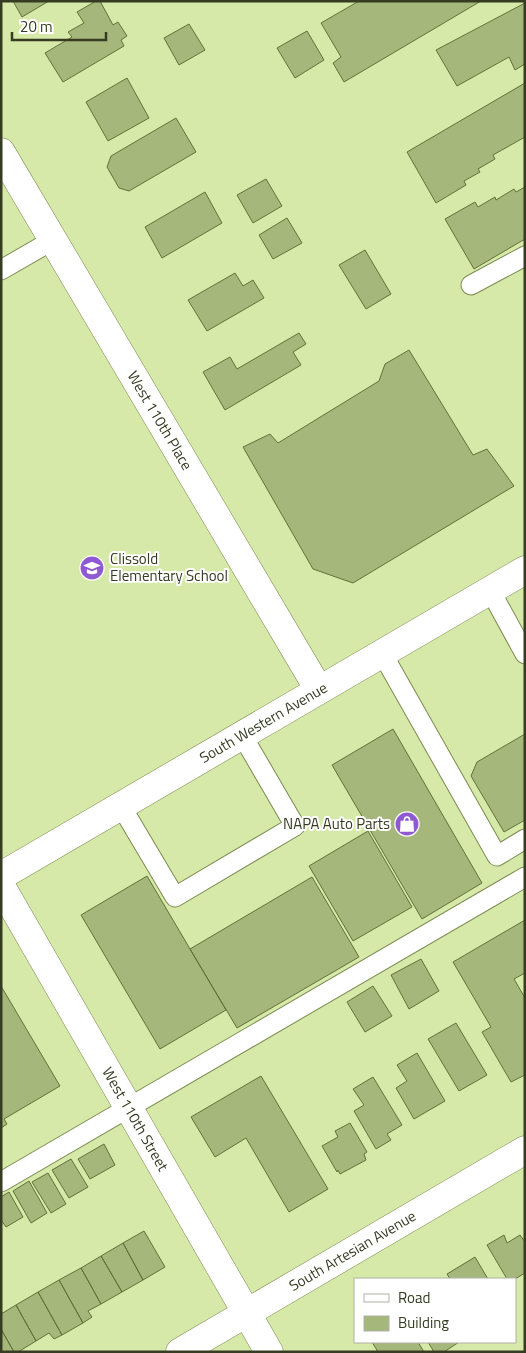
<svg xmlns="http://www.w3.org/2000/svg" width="526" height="1353" font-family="'Titillium Web',sans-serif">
<rect width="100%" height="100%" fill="#d7e9a9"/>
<path fill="#a6b77c" stroke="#627236" d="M13,1h36l-27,16z
M96,1h4l13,24 5,-3 9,14 -6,4 3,6 -61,36 -18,-29 27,-16 -4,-5 16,-9 -7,-11z
M359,1h122l-137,81 -11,-19 8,-6 -20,-34z
M525,3v61l-10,6 -6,-13 -52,29 -21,-36z
M189,24l16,26 -26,15 -15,-27z
M307,31l17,29 -29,18 -18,-30z
M127,78l22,40 -41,23 -22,-39z
M525,83v54l-32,18 2,4 -17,10 2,3 -16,9 2,4 -30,18 -29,-51z
M176,118l20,34 -67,39 -10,-3 -12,-21 4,-11z
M266,179l16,27 -29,17 -16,-28z
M525,187v52l-51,30 -29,-50 30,-17 3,5 17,-10 1,3 18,-11 2,3z
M205,192l17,31 -60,35 -17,-31z
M287,218l15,25 -29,16 -14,-24z
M365,250l26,44 -25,15 -27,-44z
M235,273l8,13 10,-6 11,18 -57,33 -19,-31z
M299,333l7,11 -13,8 8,13 -76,45 -22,-38 27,-15 7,12z
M409,350l64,105 14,-6 27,37 -161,97 -40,-14 -70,-122 27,-13 8,9 101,-62 6,-17z
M393,729l89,154 -60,36 -90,-154z
M525,734v86l-21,12 -33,-56 6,-14z
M368,831l44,76 -59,34 -44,-75z
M147,876l79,134 -66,39 -79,-134z
M312,877l47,80 -122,71 -47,-79z
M525,920v53l-11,6 11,19v77l-14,7 -29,-50 9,-5 -38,-65z
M421,959l18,32 -30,18 -18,-34z
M1,986l59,100 -56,33 3,5 -6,4z
M373,986l19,30 -27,16 -18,-30z
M456,1023l31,52 -28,16 -31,-52z
M417,1053l28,48 -31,18 -18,-31 11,-7 -10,-16z
M261,1076l67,113 -39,23 -43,-74 -31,19 -24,-40z
M373,1077l29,48 -15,9 4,6 -15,9 -22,-38 10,-6 -11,-16z
M350,1123l17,29 -3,2 2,6 -26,14 -2,-4 -1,2 -15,-26 16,-9 -3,-6z
M104,1144l11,21 -25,14 -12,-20z
M71,1159l17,28 -19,11 -17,-28z
M48,1173l18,31 -15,9 -19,-31z
M29,1181l18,32 -16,10 -18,-32z
M9,1192l14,25 -17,10 -5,-7v-23z
M144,1231l21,36 -22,13 -20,-37z
M504,1235l3,8 13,-8 5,7v31l-10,6h-8l-20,-34z
M123,1243l20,37 -21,12 -21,-36z
M101,1256l21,36 -21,12 -20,-36z
M475,1257l13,22h-38l-3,-5z
M81,1268l20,36 -13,7 4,6 -9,6 -24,-43z
M59,1280l24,43 -21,12 -24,-43z
M38,1292l24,43 -8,4 -5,-6 -13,8 -20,-36z
M16,1305l20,36 -18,11h-4l-13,-23v-15z
M1,1329l13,23h-13z
M372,1342h46l6,10h-46z
M428,1342h31l-15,10h-10z"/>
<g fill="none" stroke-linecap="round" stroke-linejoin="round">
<defs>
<path id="service" d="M1,270l52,-30
M471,285l54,-29
M490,590l35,64
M382,653l115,203 28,-17
M121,806l54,91 120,-71 -53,-91
M1,1182l524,-305"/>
<g id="minor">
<path id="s1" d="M1,152l318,538"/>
<path id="s2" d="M1,886l268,466"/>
<path id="s3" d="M180,1352l345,-202"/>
</g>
<g id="secondary">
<path id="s4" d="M1,876l524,-306"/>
</g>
</defs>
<use href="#service" stroke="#7b8b4f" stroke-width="21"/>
<use href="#minor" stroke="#7b8b4f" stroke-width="29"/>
<use href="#secondary" stroke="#7b8b4f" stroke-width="29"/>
<use href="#service" stroke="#fff" stroke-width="19"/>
<use href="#minor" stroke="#fff" stroke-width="28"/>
<use href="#secondary" stroke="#fff" stroke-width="28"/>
</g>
<defs>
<symbol id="school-disc" viewBox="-11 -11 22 22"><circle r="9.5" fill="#8f59d2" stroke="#fff"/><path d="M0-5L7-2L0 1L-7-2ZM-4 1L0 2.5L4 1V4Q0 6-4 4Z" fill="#fff"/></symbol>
<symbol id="shop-disc" viewBox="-11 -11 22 22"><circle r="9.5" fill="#8f59d2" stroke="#fff"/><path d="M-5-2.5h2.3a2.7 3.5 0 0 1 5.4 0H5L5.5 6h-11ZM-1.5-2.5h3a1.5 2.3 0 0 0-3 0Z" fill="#fff"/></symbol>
</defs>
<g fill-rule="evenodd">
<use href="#school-disc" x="78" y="554" width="28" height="28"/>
<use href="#shop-disc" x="393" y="810" width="28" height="28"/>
</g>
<g text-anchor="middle" stroke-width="4" stroke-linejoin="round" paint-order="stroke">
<g font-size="15" fill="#353c22" stroke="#fff">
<text dy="5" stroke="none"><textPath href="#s1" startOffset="312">West 110th Place</textPath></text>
<text dy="5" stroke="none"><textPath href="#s4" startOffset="304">South Western Avenue</textPath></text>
<text dy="5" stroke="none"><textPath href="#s2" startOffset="269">West 110th Street</textPath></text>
<text dy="5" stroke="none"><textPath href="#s3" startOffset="200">South Artesian Avenue</textPath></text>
</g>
<g font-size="15" fill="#353c22" stroke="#fff" text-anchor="start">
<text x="110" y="564">Clissold<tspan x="110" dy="17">Elementary School</tspan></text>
<text x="390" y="829" text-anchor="end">NAPA Auto Parts</text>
</g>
</g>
<rect width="526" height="1353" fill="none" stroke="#353c22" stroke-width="5"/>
<rect x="354" y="1278" width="162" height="65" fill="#ffffff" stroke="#aeb1a7"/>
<rect x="364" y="1294" width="25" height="8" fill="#ffffff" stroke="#aeb1a7"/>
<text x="398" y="1303" font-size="15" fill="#353c22">Road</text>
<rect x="364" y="1316" width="25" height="15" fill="#a6b77c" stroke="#aeb1a7"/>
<text x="398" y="1328" font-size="15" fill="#353c22">Building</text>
<path d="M12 32v8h94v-8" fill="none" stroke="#353c22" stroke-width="2.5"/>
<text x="20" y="32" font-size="15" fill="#353c22" stroke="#ffffff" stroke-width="4" paint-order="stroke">20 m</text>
</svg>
